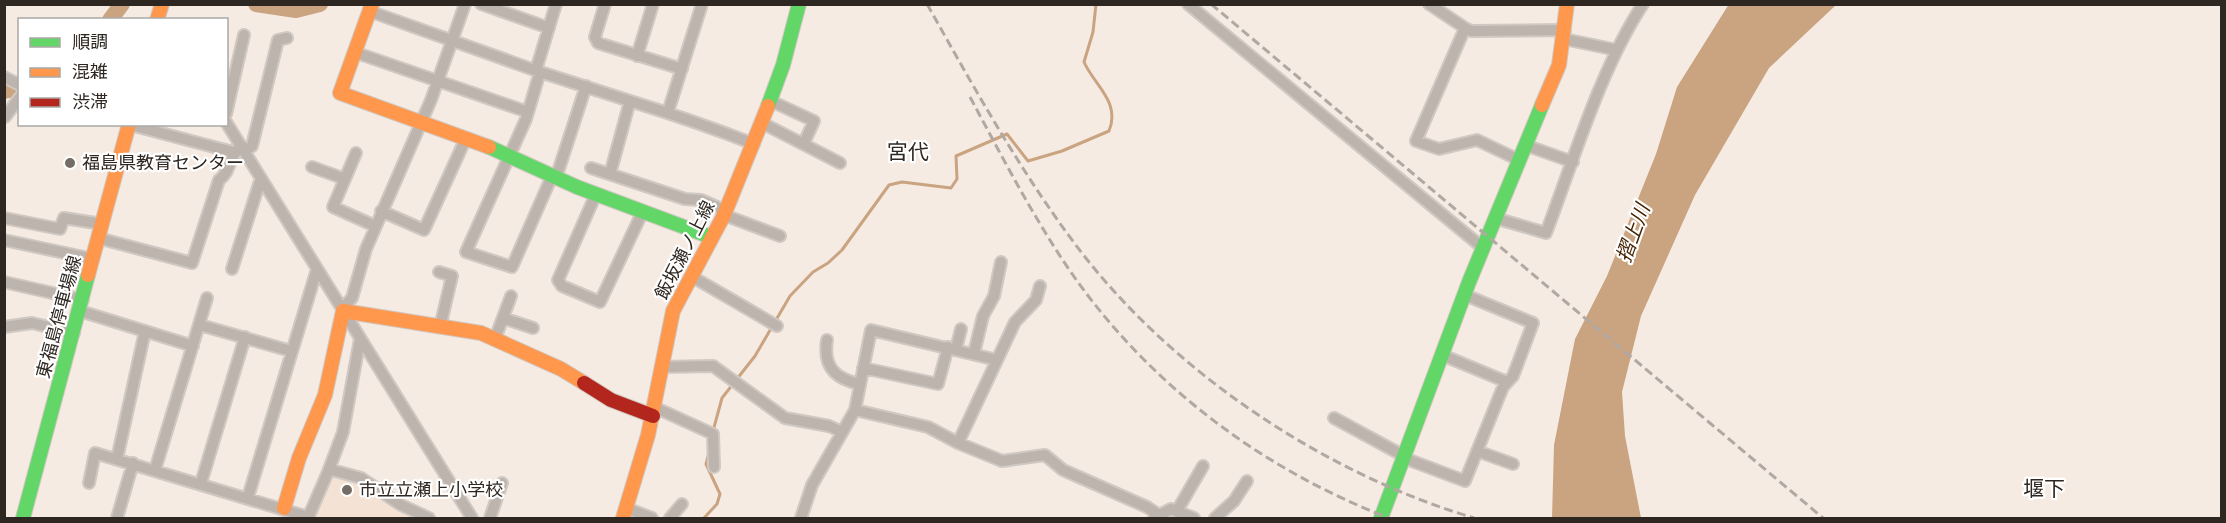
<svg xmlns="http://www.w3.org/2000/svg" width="2226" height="523" font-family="Commissioner,'Noto Sans JP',sans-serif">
<rect width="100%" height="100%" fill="#f5ebe3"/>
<path fill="#f4e3d4" d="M329,474l31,8 61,36h-112z"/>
<path fill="#caa381" d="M1729,4l107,1 -67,63 -74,127 -54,121 -19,76 3,44 16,82h-89l2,-73 21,-106 32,-63 49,-122 21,-67z"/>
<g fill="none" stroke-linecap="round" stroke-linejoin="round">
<path stroke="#caa381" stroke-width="3" d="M713,431l9,-33 33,-42 35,-60 23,-24 15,-9 14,-13 47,-65 13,-3 49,6 6,-9 -1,-23 51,-22 21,27 34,-10 47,-20c12,-29 -15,-46 -25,-69l9,-30 3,-28
M704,518l13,-14 3,-10 -14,-30 3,-12"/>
<path stroke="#caa381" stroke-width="16" d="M256,4l40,6 24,-6
M110,20l12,-16
M4,91l5,-1"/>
<defs>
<path id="street" d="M481,4l68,24
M605,4l-10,33 3,6 84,26
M1188,4l295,244
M1429,4l36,24 -49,113 23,8 38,-9 42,20
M369,11l171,61 90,29 -20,73
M1465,28l6,3 94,-1
M1564,39l53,11
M354,52l174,60
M637,56l16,-52
M536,70l20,-66
M540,72l-14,47 -60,133 46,15 40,-91
M4,77l16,8
M630,101c42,13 83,27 124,43
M771,101l43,20 -10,22
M668,112l34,-108
M226,114l18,-79
M5,117l15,-20
M226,122l246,396
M762,123l78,40
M127,124l106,28
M1525,145l48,17
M245,151l7,-5 26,-106 9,-2
M356,153l-23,54 42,19
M312,167l33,12
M591,168l94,31 16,1 25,11
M556,178l30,-92
M596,194l-38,86 4,6 38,16 43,-91
M381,211l43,19 42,-92
M724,215l56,21
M4,218l56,11 4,-11 38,6
M1495,218l51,15c28,-74 54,-163 97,-229
M98,238l94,25 27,-83c13,-9 9,-25 23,-34
M4,240l89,19
M232,269l29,-91
M439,272l13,4 -12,51
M691,276l86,50
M4,282l79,18
M342,309l10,-11 14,-49 65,-149 34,-96
M80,311l113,35
M503,318l30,10
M200,325l91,26
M4,327l28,-4 42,10
M495,339l16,-43
M827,340c-4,26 7,39 33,44
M956,349l5,-20
M974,353l9,-37 11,-20 7,-34
M1442,355l65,27
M661,367l52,-1 72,52 44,8 13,6
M863,368l75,16 10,-37
M654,407l59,27 1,33
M855,410l73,17 30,16 57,-121 21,-22 4,-14
M1334,418l70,38
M958,443l44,18 43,-6 18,15 84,37 12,8
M1477,451l36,13
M1404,458l61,23 38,-94 10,-11 20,-53 -68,-28
M117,459l28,-128
M155,470l52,-172
M328,472l15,-40 17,-93
M89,483l6,-30 213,64
M201,483l44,-146
M248,497l69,-228
M626,508l26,10
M1177,511l26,-45
M117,518l16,-55
M308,518l20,-46 4,-2 29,8 40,27 28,13
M490,518l12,-35
M670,518l12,-14
M801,518l11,-33 43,-75 16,-80 126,30
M1154,518l17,-9 23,9
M1215,518l19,-17 13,-20"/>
<path id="fast" d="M768,106l15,-41 16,-61
M489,147l88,40 134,50
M23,518l65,-243
M1381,518l88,-236 73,-177"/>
<path id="slow" d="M372,4l-32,89 149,54
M157,20l5,-16
M1542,105l17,-40 8,-61
M88,275l41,-151
M284,508l15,-50 26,-63 18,-84 138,22 80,36 23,14
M623,518l25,-83 25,-124 51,-96 44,-109"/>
<path id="jam" d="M584,383l27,17 42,16"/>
</defs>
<use href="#street" stroke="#d0c8c2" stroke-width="14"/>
<use href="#fast" stroke="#d0c8c2" stroke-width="16"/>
<use href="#slow" stroke="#d0c8c2" stroke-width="16"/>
<use href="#jam" stroke="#d0c8c2" stroke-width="16"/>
<use href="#street" stroke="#bdb4ad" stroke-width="10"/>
<use href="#fast" stroke="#63d668" stroke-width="14"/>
<use href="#slow" stroke="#ff974d" stroke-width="14"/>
<use href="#jam" stroke="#b3261e" stroke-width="14"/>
<path stroke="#b0a8a2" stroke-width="3" stroke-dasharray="9 4.5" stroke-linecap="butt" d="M927,4c46,82 92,165 148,240 95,127 248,229 399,274
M1211,4l612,514
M970,97c29,54 58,110 92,162 78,119 196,209 327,259"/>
</g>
<g fill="#746c65" stroke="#fff" stroke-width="2">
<circle cx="70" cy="163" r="6"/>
<circle cx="347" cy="490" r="6"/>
</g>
<g text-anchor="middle" stroke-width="4.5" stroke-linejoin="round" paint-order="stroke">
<g font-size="18" fill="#2e2721" stroke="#fff" text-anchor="start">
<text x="82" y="169">福島県教育センター</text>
<text x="359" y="496">市立立瀬上小学校</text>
</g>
<g font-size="18" fill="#2e2721" stroke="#fff">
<text transform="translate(685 250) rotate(-63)" y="6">飯坂瀬ノ上線</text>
<text transform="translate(59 317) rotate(-75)" y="6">東福島停車場線</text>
</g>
<g font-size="20" font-style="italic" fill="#452300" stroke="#fff">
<text transform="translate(1633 233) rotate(-70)" y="7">摺上川</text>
</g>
<g font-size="21" fill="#2e2721" stroke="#fff">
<text x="908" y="159">宮代</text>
<text x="2044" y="496">堰下</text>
</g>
</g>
<rect width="2226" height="523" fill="none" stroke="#2e2721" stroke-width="12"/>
<rect x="18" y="18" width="210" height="108" fill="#ffffff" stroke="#aba9a6" stroke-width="1.5"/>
<rect x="30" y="38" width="30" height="9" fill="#63d668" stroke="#aba9a6" stroke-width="1.5"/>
<text x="72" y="48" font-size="18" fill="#2e2721">順調</text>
<rect x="30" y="68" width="30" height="9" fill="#ff974d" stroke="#aba9a6" stroke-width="1.5"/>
<text x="72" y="78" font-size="18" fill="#2e2721">混雑</text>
<rect x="30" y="98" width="30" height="9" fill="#b3261e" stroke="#aba9a6" stroke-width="1.5"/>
<text x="72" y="108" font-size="18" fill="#2e2721">渋滞</text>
</svg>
